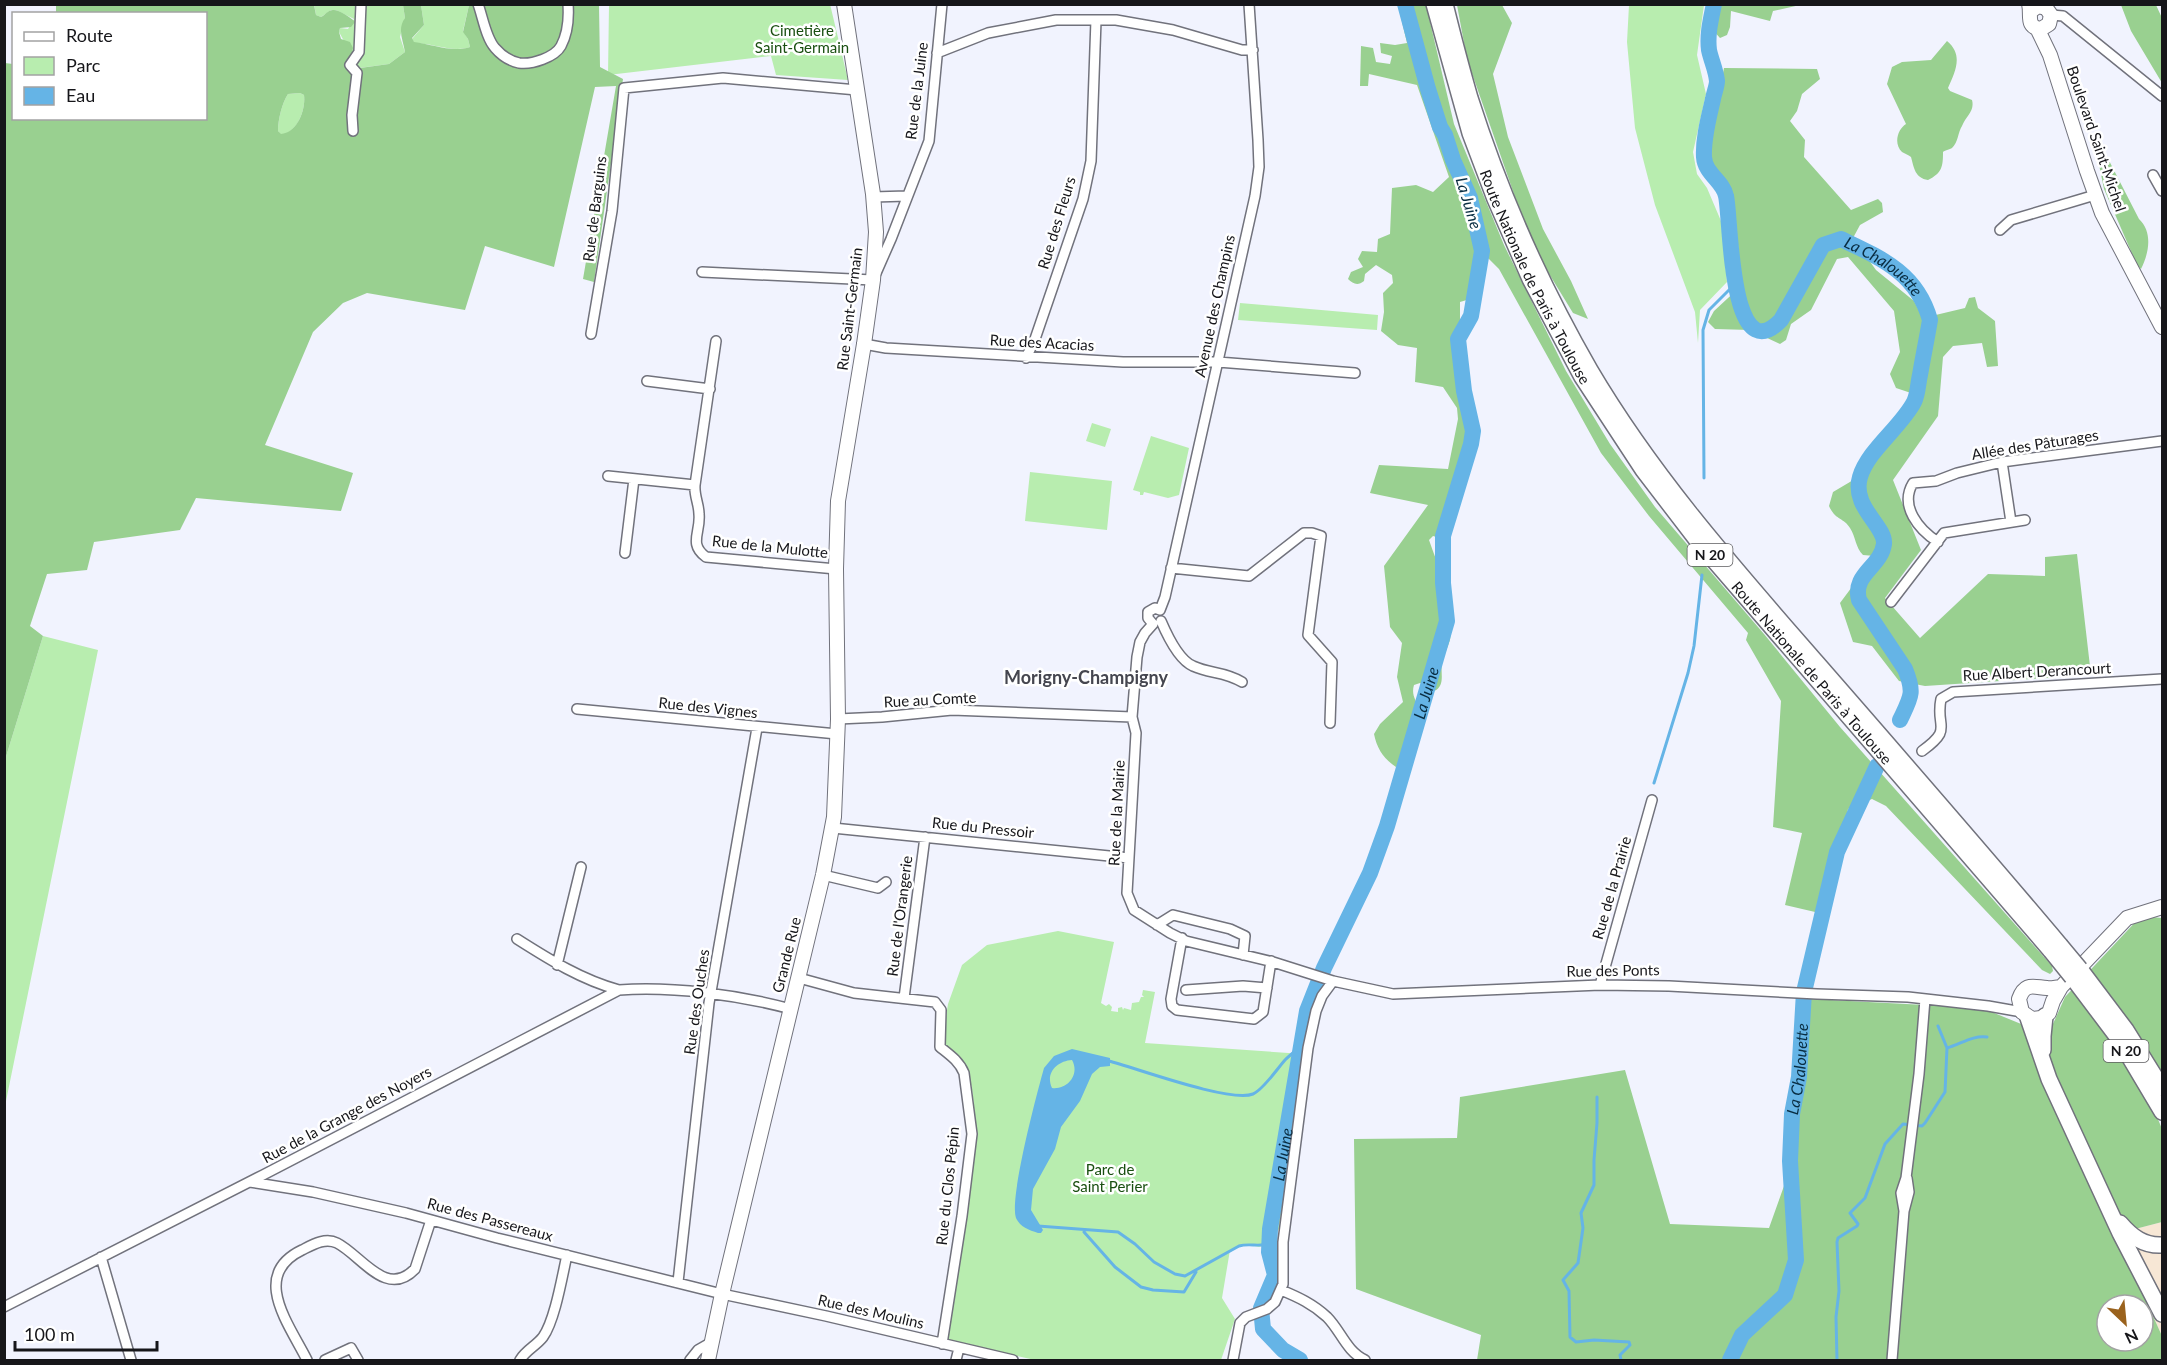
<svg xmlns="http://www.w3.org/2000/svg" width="2167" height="1365" font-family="Lato,sans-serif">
<rect width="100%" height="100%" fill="#f1f3fe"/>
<path fill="#f7e7d5" d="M2162,1222v114l-46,-102z"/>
<path fill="#b8edaf" d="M314,4l89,1 2,13 -5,19 5,15 -16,12 -30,4 -20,-36 1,-4 8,1 6,-10 -18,-9h-5l-10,7 -5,-2z
M830,4l18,76 -72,-5 -5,-19 -163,19 1,-70z
M421,5h48l-6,26 5,8 2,8c-17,6 -38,-4 -56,-4l-2,-4 12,-14z
M1629,5h75l-7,50 9,39 -13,58 4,22 10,14 14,33 6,61 -27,28 -2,33 -3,-31 -40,-107 -20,-77 -8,-86z
M300,93l4,2c2,15 -7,38 -23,40l-3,-4c0,-11 4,-28 10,-37z
M1240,303l138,12 -1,15 -139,-10z
M1092,423l19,6 -6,18 -19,-6z
M1151,436l38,12 -10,47 -11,3 -24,-6 -1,3h-3v-3l-7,-2z
M1030,472l82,9 -5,49 -82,-9z
M43,636l55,14 -93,456v-346z
M1058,931l56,11 -13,61 5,3 3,-2 3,3 -1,4 7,1v-4l4,-1 1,3 1,-2 7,2 1,-7 7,-1 2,-5h3l-2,-2 1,-5 12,2 -10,51 158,11 -24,175 -11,15 -9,3 -13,-3 -16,6 -8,48 13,21 -14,41h-186l-87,-19 -1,-11 28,-196c-1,-21 0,-48 -10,-67 -4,-9 -16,-17 -23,-24l6,-39 14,-39 25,-20z"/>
<path fill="#99d090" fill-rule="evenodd" d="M1719,4h81v1l-27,6 -3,10 -39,-10 -1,16 -3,8 -7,3 -9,-10z
M56,5h258l2,10 5,2c4,-2 8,-8 13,-7 5,0 18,8 21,12l-4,5 -11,1 -1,4 2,7 9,3 3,6 -2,7 9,13 29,-4 16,-12c-2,-12 -8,-23 0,-34l-2,-13h18l3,20 -12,13 2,4c17,2 39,11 56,5l-2,-8 -5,-7 6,-27h130l1,62 23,12 -29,203 -11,-3 33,-193 -21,1 -41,180 -69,-21 -20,64 -98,-17 -24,10 -30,29 -48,113 88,28 -12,38 -145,-13 -16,32 -86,12 -7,28 -40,4 -17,52 13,10 -38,124v-697l8,1 1,54h192v-104l-150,-1zM300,93l4,2c2,15 -7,38 -23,39l-3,-3c0,-11 4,-28 10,-37z
M1398,5h28l28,119 50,121 62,126 44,73 45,63 109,127 76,93 212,239 1,5 -3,3 -8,-4 -156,-164 -14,-7 -24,10 -20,106 -43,-10 17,-72 -29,-6 8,-126 -35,-61 2,-7 -99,-117 -48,-63 -102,-184 -13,-13 -10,15 -6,28 -10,3v28l-6,20 5,37 10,41 -3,23 -5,8 -2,16 3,12 -12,48 -3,5 -14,-4 -4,4c11,32 27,65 21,100 -2,7 -6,14 -8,22 -2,10 4,24 -8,29l-14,-8 -6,2c-3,10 2,15 5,23 1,5 4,13 3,19 -2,13 -16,32 -26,40 -12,-8 -19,-18 -22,-33l6,-10 23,-22 -6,-25 5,-34 -12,-16 -6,-61 44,-61 -58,-12 9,-28 69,4 10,-50 -1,-11 -14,-21 -28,-5 2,-34 -19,-3 -17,-14 3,-19 -1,-19 10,-10 -1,-8 -16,-10 -11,9 -1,7c-6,5 -11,3 -16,-2l3,-7 12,-5 -5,-8 4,-8 15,1 1,-13 12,-5 2,-46 24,-3 17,7 16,-15 -32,-92 -48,-11 -1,12h-8l1,-40 12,2 3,14 14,2 2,-8 -11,-3 -1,-10 15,2 12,-2z
M1457,5h45l10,18 -19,51 15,63 35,92 28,52 17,38 -15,-6 -33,-54 -25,-62 -48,-138z
M2121,5h35l6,13v65l-31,-52z
M1947,41c17,14 8,31 1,47l2,3 22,9c3,11 -6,16 -10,26 -4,6 -4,17 -10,22 -2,1 -8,3 -9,4 0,15 -1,21 -15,28 -13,-2 -14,-12 -17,-23 -2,-2 -6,-3 -9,-5 -9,-9 -4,-23 4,-28l-19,-40 5,-17 10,-5 29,-2z
M1724,68l93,1 3,10 -18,15 -5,17 -7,10 15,19 -1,17 47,53 27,-11 4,4 1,9 -23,13 -7,13 23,32 38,31 9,17 42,-10 4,-10 6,-1 3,11 17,13 3,45 -11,1 -5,-24 -29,3 -10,11 -5,59 -45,64 28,70 -36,48 35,40 68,-64 57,2v-19l32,-3 14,121 -166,11 -26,-5 -27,-35 -19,-4 -13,-39 35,-47 -12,-1c-8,-8 -7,-18 -13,-27 -7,-11 -14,-7 -21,-22l4,-14 22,-13 7,-16 46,-57 6,-12 -18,-6 -6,-14 10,-22 -6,-41 -46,-54 -11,2 -26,51 -20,14 -5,16 -6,4 -30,-14 -35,-1 -7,-7 6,-11 27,-25c-2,-29 -3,-60 -11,-89 -5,-16 -18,-28 -22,-46z
M2095,145h6l38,74c14,13 10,34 2,50l-4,-4 -33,-76z
M2141,916l21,2v175l-11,9 11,27v93l-46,12 46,102v24h-685l4,-25 -125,-46 -2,-150 103,-1 3,-41 165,-27 45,154 99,4 20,-56 22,-173 171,9 66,27 17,-38zM2107,1305h36v36h-36z"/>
<path fill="#65b4e6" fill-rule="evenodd" d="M1072,1049l38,9v8l-10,1 -8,7 -12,27 -19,26 -6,22 -22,40 -2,21 12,20 -2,3h-3c-9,-3 -18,-6 -22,-15 -7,-20 21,-125 28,-150l10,-12zM1072,1060c8,14 -4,30 -20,28 -7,-15 5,-27 20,-28z"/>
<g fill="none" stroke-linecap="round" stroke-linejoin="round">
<path stroke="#65b4e6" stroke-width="3" d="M1704,478l-1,-148 6,-20 27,-27
M1654,783l34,-110 6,-27 8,-71
M1947,1048c14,-4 26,-13 40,-11
M1109,1061c27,7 121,42 144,33 10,-4 24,-25 32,-34 4,-4 9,-8 14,-12
M1597,1097v26l-3,37v25l-13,28 2,15 -5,35 -15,17 6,11 1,46 6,5 18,-2 35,2 1,3 -10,10 1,5
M1038,1226l80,6 17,12 19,18 21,12 10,2 54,-30c10,-3 19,1 29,-2
M1084,1232l31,35 26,20 12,3 31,2 12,-20
M1837,1360l-1,-43 3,-26 -2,-49 1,-4 19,-12 1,-2 -8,-11 15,-15 20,-54 18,-20 19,2 3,-3 20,-31 2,-44 -9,-22"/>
<g stroke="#65b4e6" stroke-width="16">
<path id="s1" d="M1714,4c-3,15 -7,30 -5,46 2,10 7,20 8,31 0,5 -3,12 -4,18 -4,18 -10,39 -9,58 1,17 19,24 22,39 5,20 3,178 55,124l42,-75 18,-6c40,19 76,34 89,81 -3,18 -7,37 -10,55 -2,8 -2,19 -6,27 -13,25 -46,48 -54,75 -9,30 26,49 24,67 -3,23 -32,30 -25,56l46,69c10,24 6,28 -5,51"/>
<path id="s2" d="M1300,1360l-17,-10 -20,-21 -2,-21 14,-33 -6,-23 1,-23 37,-218 17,-43 46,-95 17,-47 60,-205 -4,-38v-47l28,-92 2,-13 -9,-40 -6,-52 13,-23 11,-65 -12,-53 -17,-38 -8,-25 -5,-8 -12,-38 -23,-85"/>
<path id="s3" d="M1730,1360l12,-25 43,-40 11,-35 -6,-99 2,-47 7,-37 5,-85 33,-140 40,-86"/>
</g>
<defs>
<path id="street" d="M478,4c5,14 8,34 17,44 6,7 15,13 24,15 13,2 36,-6 42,-17 7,-13 8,-28 7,-42
M2051,15l12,1 99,80
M937,53l51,-20 68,-13h60l57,10 69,20h11
M353,131l-1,-16 5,-42 -7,-8 9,-13 2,-48
M2153,175l9,16
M873,197l34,-1
M2000,230l11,-10 84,-25
M702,272l171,8 18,-41 38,-98 13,-137
M591,334l21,-123 12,-123 99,-10 134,12
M716,341l-21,144c-1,11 4,19 4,29 2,18 -11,30 7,43l130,12
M864,344l22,4 237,14h95l137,11
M1026,358l9,-19 48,-140 8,-38 5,-141
M647,381l63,8
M2002,462l9,60
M608,476l87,9
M1938,542c-19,-12 -39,-36 -25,-59l23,-2 21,-8 45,-11 160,-21
M625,553l9,-74
M1171,568l78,8 55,-43h8l9,3 -13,99 24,27 -2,61
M1891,602l53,-69 81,-13
M1160,610l5,-13 90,-401 4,-29 -1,-27 -9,-136
M1161,621c6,14 18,39 32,45 17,8 31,5 49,16
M1153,624l-8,9 -5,9 -3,15 -5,60 4,16 -9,160 7,17 36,23 16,8 87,21 60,19 60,13 207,-9 69,1 148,8 91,3 80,9 34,6
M1153,624l-5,-6v-6l7,-4 5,2
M577,709l260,25
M838,719l44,-2 70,-7 180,7
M1922,751c32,-23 13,-23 19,-52l12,-7 209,-13
M833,828l296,30
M823,875l55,13 8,-6
M1157,925l16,-10 57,14 15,7 -2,19
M1182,938l-11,61 1,7 5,4 77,9 9,-7 8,-51
M517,939c33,21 65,41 102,51
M557,965l24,-98
M799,978l55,15 81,9 6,8 -1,37c10,8 19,14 24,26l8,61 -10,82 -20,128
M1600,985l52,-185
M1186,990l57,-4 24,2
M904,998l21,-161
M250,1182l63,10 93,21 91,25 225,56 104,22 187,44
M1904,1211l-3,-18 5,-15 13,-104 6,-75
M101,1257l30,103
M678,1282l31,-279 48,-275
M1281,1290c17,7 32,14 46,27 14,14 19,34 38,43
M4,1307l259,-132 356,-185c53,-4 120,5 172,19
M307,1360c-18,-36 -57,-85 -5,-110 10,-5 23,-13 35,-7 24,12 49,56 78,26l16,-49
M325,1360l26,-12 7,12
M520,1360c6,-10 16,-14 23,-23 12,-17 19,-60 24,-82
M690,1360l8,-10 14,-8
M956,1360l3,-12
M1233,1360l7,-37 6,-6 21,-8 8,-7 8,-18v-42l25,-194 8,-37 6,-15 11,-15
M1892,1360l12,-149 5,-19 -2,-14"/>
<path id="secondary" d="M2029,4c3,11 -4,23 12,25l8,-5 2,-9 -5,-7 -8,-2 -7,5
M2037,28l13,27 37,116 15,42 60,114
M2061,987c-4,0 -10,2 -14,1 -14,-1 -22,-6 -28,11l3,13 10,7 9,-1 8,-5 4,-12 8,-14 66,-69 35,-11
M708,1360l14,-66 101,-419 11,-58 4,-98 -2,-150 2,-68 26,-157 9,-64 3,-48 -3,-38 -29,-190"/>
<g id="primary">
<path id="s4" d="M1434,4l36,129 25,66 35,80 52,98 61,93 56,73 352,408"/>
<path d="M1445,4c8,32 16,63 25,94 30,94 71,187 120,272 63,107 146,200 227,293 82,94 163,187 243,282"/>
<path d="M2080,969l46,61 36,58"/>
<path d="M2072,977l46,61 44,74"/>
<path d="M2028,1018l21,61 71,154 42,81"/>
<path d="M2043,1050v-14l2,-20"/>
<path d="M2120,1223c12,14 24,23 42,22"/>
</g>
</defs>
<use href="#street" stroke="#71727c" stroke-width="12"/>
<use href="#secondary" stroke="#71727c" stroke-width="16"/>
<use href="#primary" stroke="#71727c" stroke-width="18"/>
<use href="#street" stroke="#fff" stroke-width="9"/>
<use href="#secondary" stroke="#fff" stroke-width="14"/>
<use href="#primary" stroke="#fff" stroke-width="15"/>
<defs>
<path id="primary-bridge" d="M2060,945l20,24
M2051,951l21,26"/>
</defs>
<use href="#primary-bridge" stroke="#71727c" stroke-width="18" stroke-linecap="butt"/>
<use href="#primary-bridge" stroke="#fff" stroke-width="15"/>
</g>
<g text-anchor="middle" stroke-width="5" stroke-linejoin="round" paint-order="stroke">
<g fill="#fff" stroke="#5c5c5f" stroke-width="1.5">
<rect x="1687.5" y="544" width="45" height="22" rx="4.5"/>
<rect x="2103.5" y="1040" width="45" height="22" rx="4.5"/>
</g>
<g font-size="14" font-weight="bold" fill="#16161a">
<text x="1710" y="560">N 20</text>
<text x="2126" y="1056">N 20</text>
</g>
<g font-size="15" fill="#194f10" stroke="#fff">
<text x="802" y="36">Cimetière<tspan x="802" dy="17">Saint-Germain</tspan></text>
<text x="1110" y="1175">Parc de<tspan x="1110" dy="17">Saint Perier</tspan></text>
</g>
<g font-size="15" fill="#16161a" stroke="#fff">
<text transform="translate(917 91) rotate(-83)" y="5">Rue de la Juine</text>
<text transform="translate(2096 139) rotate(71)" y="5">Boulevard Saint-Michel</text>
<text transform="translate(595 209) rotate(-83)" y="5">Rue de Barguins</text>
<text transform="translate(1057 223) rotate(-73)" y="5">Rue des Fleurs</text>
<text dy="5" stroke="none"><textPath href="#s4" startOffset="292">Route Nationale de Paris à Toulouse</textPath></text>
<text transform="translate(1215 306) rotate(-78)" y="5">Avenue des Champins</text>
<text transform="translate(850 309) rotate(-83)" y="5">Rue Saint-Germain</text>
<text transform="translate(1042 343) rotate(3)" y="5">Rue des Acacias</text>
<text transform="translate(2035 445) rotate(-9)" y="5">Allée des Pâturages</text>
<text transform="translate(770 547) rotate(6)" y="5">Rue de la Mulotte</text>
<text transform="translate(2037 672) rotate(-3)" y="5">Rue Albert Derancourt</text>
<text dy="5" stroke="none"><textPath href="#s4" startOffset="778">Route Nationale de Paris à Toulouse</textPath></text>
<text transform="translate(930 700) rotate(-3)" y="5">Rue au Comte</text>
<text transform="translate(708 708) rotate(6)" y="5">Rue des Vignes</text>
<text transform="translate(1117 813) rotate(-87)" y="5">Rue de la Mairie</text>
<text transform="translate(983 828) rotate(6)" y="5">Rue du Pressoir</text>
<text transform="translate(1612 888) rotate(-74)" y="5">Rue de la Prairie</text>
<text transform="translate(900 916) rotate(-83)" y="5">Rue de l'Orangerie</text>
<text transform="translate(787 955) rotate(-76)" y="5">Grande Rue</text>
<text transform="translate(1613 971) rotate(-1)" y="5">Rue des Ponts</text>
<text transform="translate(697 1002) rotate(-82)" y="5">Rue des Ouches</text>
<text transform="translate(347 1115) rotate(-28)" y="5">Rue de la Grange des Noyers</text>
<text transform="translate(948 1186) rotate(-84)" y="5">Rue du Clos Pépin</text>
<text transform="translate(490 1220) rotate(15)" y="5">Rue des Passereaux</text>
<text transform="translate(871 1312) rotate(13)" y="5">Rue des Moulins</text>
</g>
<g font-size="16" font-style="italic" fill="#092d42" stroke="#fff">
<text transform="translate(1469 203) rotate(73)" y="6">La Juine</text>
<text dy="6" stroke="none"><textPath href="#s1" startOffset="526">La Chalouette</textPath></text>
<text dy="6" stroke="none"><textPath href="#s2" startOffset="714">La Juine</textPath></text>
<text dy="6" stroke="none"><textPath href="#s3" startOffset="315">La Chalouette</textPath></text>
<text dy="6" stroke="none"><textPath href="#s2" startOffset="228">La Juine</textPath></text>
</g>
<g font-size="18" font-weight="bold" fill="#45464f" stroke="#fff">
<text x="1086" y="684">Morigny-Champigny</text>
</g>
</g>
<rect width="2167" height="1365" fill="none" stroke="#16161a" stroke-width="12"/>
<rect x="12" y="12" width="195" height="108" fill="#ffffff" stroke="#a2a2a3" stroke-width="1.5"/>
<rect x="24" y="32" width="30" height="9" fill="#ffffff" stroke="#a2a2a3" stroke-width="1.5"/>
<text x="66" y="42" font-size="18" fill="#16161a">Route</text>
<rect x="24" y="57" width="30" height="18" fill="#b8edaf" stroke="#a2a2a3" stroke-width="1.5"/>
<text x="66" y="72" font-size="18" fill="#16161a">Parc</text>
<rect x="24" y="87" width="30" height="18" fill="#65b4e6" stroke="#a2a2a3" stroke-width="1.5"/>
<text x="66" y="102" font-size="18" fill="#16161a">Eau</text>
<g transform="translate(2125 1323) rotate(154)"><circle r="28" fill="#ffffff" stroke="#a2a2a3" stroke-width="1.5"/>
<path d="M0-4.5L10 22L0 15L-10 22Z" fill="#9a621d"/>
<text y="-9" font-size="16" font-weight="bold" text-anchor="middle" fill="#16161a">N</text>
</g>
<path d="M15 1341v9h142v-9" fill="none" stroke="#16161a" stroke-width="3"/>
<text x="24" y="1341" font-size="18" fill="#16161a" stroke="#ffffff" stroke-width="4.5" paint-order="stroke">100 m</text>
</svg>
